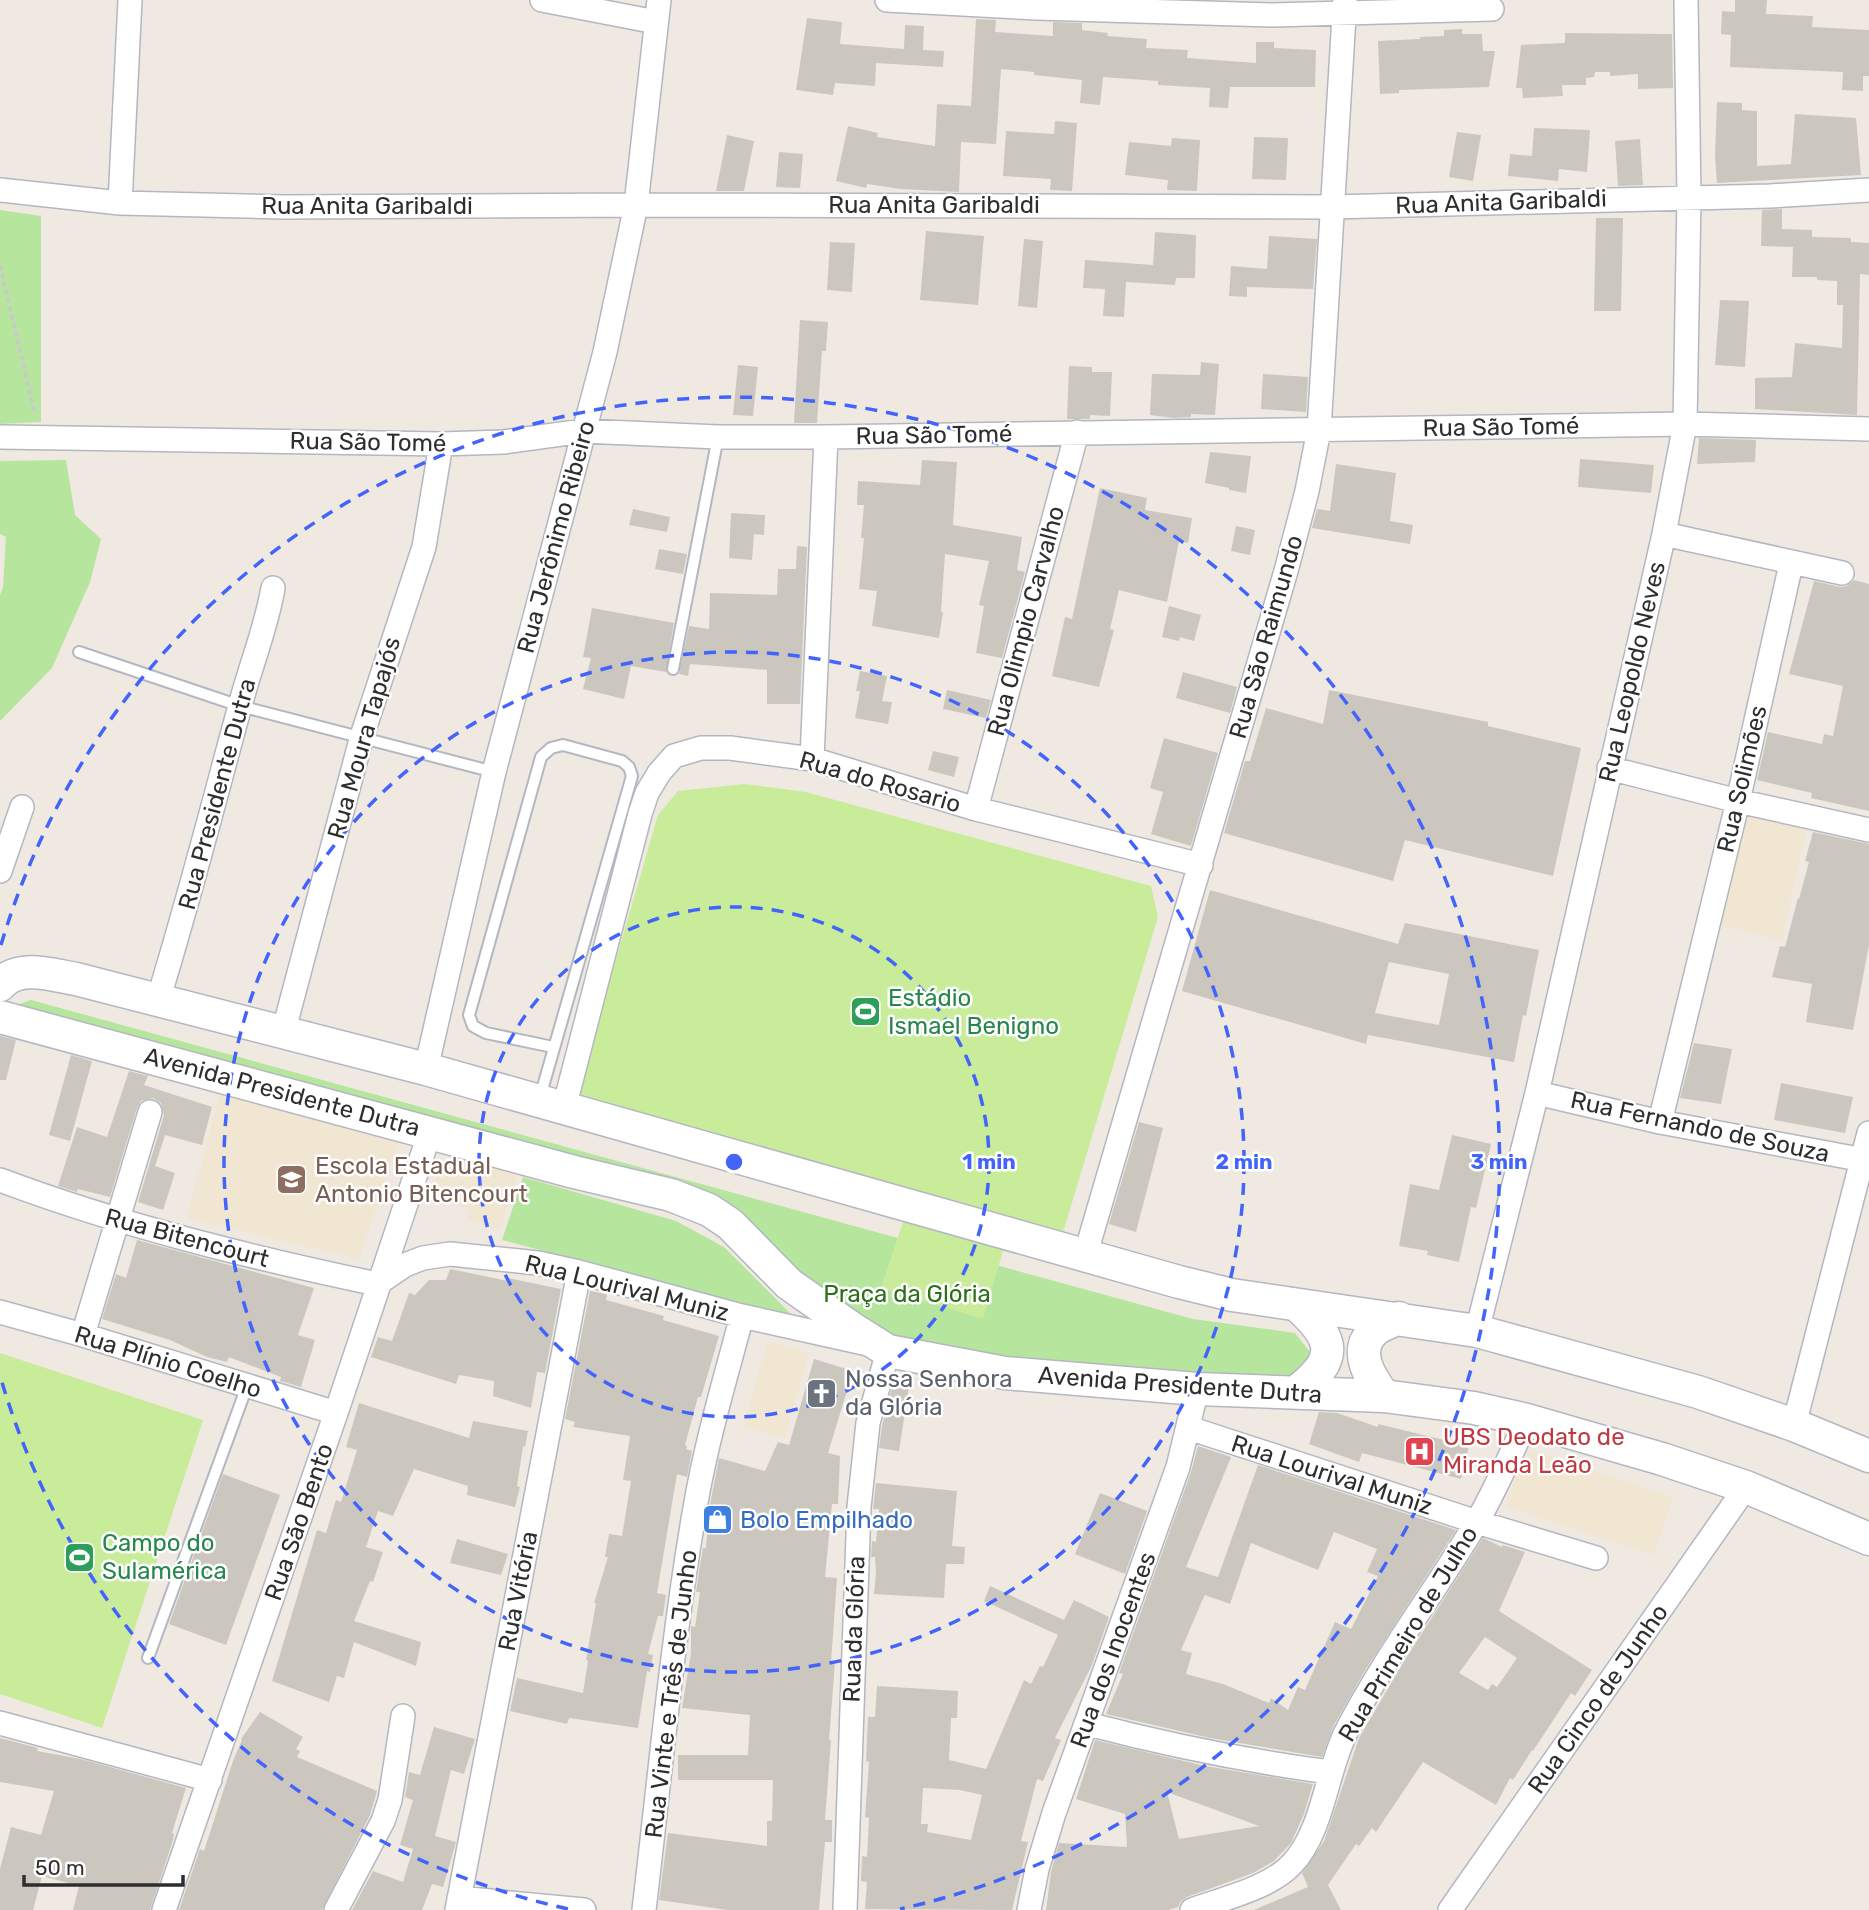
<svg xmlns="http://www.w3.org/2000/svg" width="1869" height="1910" font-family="Rubik,sans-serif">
<rect width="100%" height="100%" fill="#efe9e1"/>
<path fill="#f0e6d1" d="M1741,814l66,13 -25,114 -71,-19z
M220,1094l179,47 -40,118 -172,-41z
M442,1159l37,12 6,-7 33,10 -18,56 -32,-10 2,-10 -40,-13z
M768,1341l41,12 -24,85 -42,-12z
M1525,1448l148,49 -19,58 -148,-48z"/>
<path fill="#b6e59e" d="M0,210l41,6v206l-41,2z
M66,460l9,55 26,24 -11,43 -38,86 -52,53v-126l3,-8 3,-50 -6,-3v-73z
M31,1000l1162,319 102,14 18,23 -24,32 -408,-44 -153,-133 -717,-204z
M523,1177l153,44 48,26 70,70 -292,-77z"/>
<path fill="#c9ec9a" d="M744,784l62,8 345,94 7,31 -99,329 -486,-139 85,-292 20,-24z
M905,1216l100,28 -22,75 -102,-31z
M0,1353l203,67 -101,308 -102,-34z"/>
<path fill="#cbc7bf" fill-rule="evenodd" d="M1735,0h32l-1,14 47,2 -1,11 57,3v46h-6v15l-21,-1 1,-18 -113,-5 1,-32 -10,-1 1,-23 13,1z
M807,18l35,4 -2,22 64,5 1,-24 19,1 -1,24 21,1 -1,16 -67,-4 -1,23 -40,-3 -2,12 -37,-5z
M976,19l20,1 -1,12 58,4v-14l29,1v7l26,3 -1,3 40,3 -1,9 42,2 -1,8 69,5v-21h18v6l42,2 -1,37h-85l-2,21 -19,-1 1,-19 -52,-3v-4l-55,-4 -3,28 -20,-2 2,-23 -48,-5v-3l-33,-3 -5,75 -35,-2 -2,50 -58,-3 -34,-5 -1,4 -30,-7 12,-55 30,7 -1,4 58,9 2,-42 34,2z
M1462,29v5h20l1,17h12l-6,36 -90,3v3l-19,1 -2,-53 42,-2v-2l24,-1v-6z
M1565,33l107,1 1,54 -35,1v-15l-28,2v-4h-15l-1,5 -8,1v7h-24l1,11 -40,2 -1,-10h-6l5,-43 44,-2z
M1717,102l25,1v7l15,1v55l34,-2 4,-50 61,4 5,57 -144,8 -2,-27z
M1055,121l22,2 -5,68 -22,-1 1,-11 -48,-3 3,-45 48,3z
M1534,128l56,2 -3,42 -28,-3 -1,12 -50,-5 2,-22 22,2z
M1457,132l24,3 -8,46 -24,-4z
M727,135l27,6 -10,50h-28z
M1254,137l34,1 -2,42 -34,-1z
M1172,138l28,2 -3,51 -30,-1 1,-10 -43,-5 4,-33 42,4z
M1640,139l3,46 -25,1 -3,-45z
M779,152l24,2 -3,34 -24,-1z
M1782,209v20l30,1v7l39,1v4l18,1v32l-9,-1 -3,141 -102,-6v-31l37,-1 3,-34 47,5 1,-43h-6v-24l-20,-1v-3h-25l1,-30 -32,-1 1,-36z
M1596,218h27l-2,93h-27z
M926,231l58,5 -6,69 -58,-5z
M1155,232l41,3 -1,43h-19l-1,7 -49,-3 -2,35 -21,-1 2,-27 -22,-1 2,-28 68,5z
M1269,236l48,3 -4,50 -66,-2v10l-18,-1 2,-30 36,3z
M1024,239l19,2 -6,67 -19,-2z
M830,242l25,1 -3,49 -25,-2z
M1720,300l29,1 -4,66 -30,-2z
M800,320l28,2 -2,29h-4l-5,72h-23z
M1201,362l18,2 -4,51 -24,-1v3l-17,1 -24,-3 2,-41 48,1z
M738,365l20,2 -5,49 -20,-1z
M1069,366l23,1v5h20l-2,44 -20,-1v4h-23z
M1263,374l45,3 -2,35 -45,-3z
M1699,438l57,2 -1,22 -58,2z
M1210,452l41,4 -5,37 -17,-3v-2l-24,-5z
M1580,459l74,6 -3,28 -73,-6z
M922,460l35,2 -4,63 69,12 -5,33 8,2 -23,86 -26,-5 8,-47 -5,-1 10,-44 -44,-7 -4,58h2l-4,26 -67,-12 5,-35 -18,-2 5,-51h-3l3,-33h-7l1,-24 62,4z
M1336,464l60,9 -6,48 23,4 -3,19 -98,-16 5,-19 13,2z
M1100,488l47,10 -2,12 47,8 -4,25 -9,-2 -12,61 -48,-12 -9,39 4,1 -15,57 -47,-11 13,-59 7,2z
M633,509l37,8 -3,15 -38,-7z
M731,513l34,2 -1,20 -10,-1 -2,26 -23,-2z
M1236,526l19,4 -5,25 -19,-4z
M797,546l10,1 -7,157h-33v-34l-77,-6 -2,12 -9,-2 10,-48 20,3 1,-36 67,2 1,-26h18z
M659,549l28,5 -4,20 -28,-5z
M1854,580l15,4v227l-58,-13 1,-5 -55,-13 11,-48 54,12 2,-10 9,2 10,-50 -54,-12 25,-93 26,6 7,-1z
M1169,606l32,9 -7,26 -14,-4 -1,4 -17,-4z
M592,608l82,15 -8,49 -35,-6 -7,33 -41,-10 8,-31 -8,-1z
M860,671l27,5 -5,25 10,1 -4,22 -33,-6 5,-27h-4z
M1183,672l54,15 -7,26 -54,-15z
M947,690l44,10 -5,18 -43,-9z
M1329,690l159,32v4l93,22 -28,128 -148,-36 -12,41 -169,-48 21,-72h5l16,-53 57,16z
M1164,738l54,15 -27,93 -40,-12 12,-42 -13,-4z
M933,751l26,6 -5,20 -26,-7z
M1813,832l56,12v101l-16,85 -47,-8 6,-38 -40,-7 8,-31 5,1 13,-49 1,1 10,-37 -4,-1z
M1210,890l188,54 7,-21 134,27 -13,66 -3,-1 -9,47 -146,-27 -2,9 -184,-53zM1389,962l60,12 -10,51 -64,-12z
M0,1036l16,4 -10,40h-6z
M1694,1043l38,6 -11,55 -41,-6z
M71,1055l21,6 -22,80 -21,-6z
M129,1071l19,5 -4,9 68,22 -10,38 -37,-10 -10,31 20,7 -12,37 -25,-8 26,-87 -3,-12 -8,-5 -12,3 -4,7 -27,89 -32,-8 -1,3 -19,-6 19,-59 30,10z
M1781,1083l72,14 -8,36 -71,-13z
M1139,1122l24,6 -27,104 -27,-8z
M1452,1135l39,9 -15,64 -5,-1 -12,55 -32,-7 1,-4 -29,-5 11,-62 29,6z
M137,1240l177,48 -16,47 17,5 -14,47 -21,-6 1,-4 -52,-20 -2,5 -20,-5 -37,-17 -68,-21 14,-45 10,4z
M450,1269l58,12v-3l53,11 -16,84 -8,-1 -6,36 -38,-12 1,-15 -35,-6 -3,9 -85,-27 7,-20 14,4 17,-48 6,2 14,-15h17z
M590,1291l17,3 -1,6 58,16 -1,4 56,16 -18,61h-3l-13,48 2,1 -1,3 6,2 -5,26 -10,-3 -20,119 9,2 -3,21h-5l-10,38 5,1 -3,17 -3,-1 -9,57 -69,-10 -2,6 -57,-13 7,-33 66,15 5,-32 -2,-1 10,-57h-2l14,-46h-3l4,-23 13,2 9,-55 -8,-1 7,-44 -57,-9 2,-5 -10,-3z
M814,1359l39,12 -25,82 12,3 -2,48h-6l-7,73 12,1 -6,84h4l-6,78h2l-6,80h7v22h-7l-6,68h-91l-69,-10 9,-67 99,13v-25h5l1,-41h-95v-25h70l2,-40 -68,-7 9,-55v-27l4,1 5,-35h-4l3,-21 4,-23h3l3,-38 10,-52 46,13 13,-29 11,3z
M893,1384l16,2 -10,65 -20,-3 3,-22z
M359,1403l110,35 4,-17 55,10 -3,16 -2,-1 -6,40 3,1 -5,20 -48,-12 1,-9 -54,-17 -21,47 -15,-5 -12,36 17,5 -10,30 -3,-1 -16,40 67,21 -5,24 -62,-24 -10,36 -7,-2 -8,26 -57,-21 45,-151 9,3 10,-33 5,2 16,-52 -11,-3z
M1319,1412l18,1 41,14v-3l91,22 -8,33 -99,-26 -3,9 -50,-18z
M1198,1446l33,11 -45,110 32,10 40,-112 198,65 -92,142 -30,53 -12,32 -112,-19 -104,-24 17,-40 -4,-1 72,-201zM1334,1532l43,17 -10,23 11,4 -27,53 -16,-7 -30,68 -7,-3 -10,23 -17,-12 -2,5 -46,-19 -37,-10 6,-21 -11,-3 21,-49 3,-6 25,9 21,-61 67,27z
M223,1474l57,21 -54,150 -57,-21z
M876,1483l81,8 -5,55 13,1 -1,17h-18l-2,34 -70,-4 2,-21 -1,-16h-4l1,-16 4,1 3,-33h-6z
M1100,1493l47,18 -22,63 -50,-20z
M1483,1538l19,9 1,-2 22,7 -26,59 93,59 -17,26 -4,-3 -38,58 -1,-1 -19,30 -3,-2 -14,27 -73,-43 -47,70 -4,-4 -13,18 -3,-2 -28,41 13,25h-87l54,-23 -6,-14 22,-32 35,-103 45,-77zM1485,1637l32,21 -20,29 -5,-3 -4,6 -29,-17z
M457,1539l51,15 -7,21 -51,-12z
M990,1586l74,34 10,-20 35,17 -17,48 -37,73 6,2 -18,41 -6,-2 -16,62 7,1 -16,68 -147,-1 2,-27 -6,-1 1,-25 5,1 2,-39 -4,-1 4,-55 -3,-1 2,-44h7l2,-31 81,5 -1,27h-6l-2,42 37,9 38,-89 7,4 9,-18 3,1 15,-32 -74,-34zM923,1788l37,2 22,5 -11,45 -44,-8 1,-8h-7z
M260,1712l43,25 -7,12 4,2 -3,6 80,34 -7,24 -48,95h-143l21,-61 4,2 29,-90 9,-21 -1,-1z
M434,1727l41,12 -11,35 -13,-4 -16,66 21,6 -13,45 -11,-3 -10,26h-70l21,-39 30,11 10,-33 -13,-4 13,-45 -8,-3 4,-25 11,3z
M0,1738l38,10 -1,3 44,8 105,29 -14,45 2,1 -1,6 -23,70h-77l6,-24 -37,-10 -9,34h-33v-41l11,-42 30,8 13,-44 -54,-9z
M1095,1740l110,26 108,18 -9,30 -13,29 -17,18 -21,12 -66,24 -6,4 -3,6 -10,3h-122l5,-38 8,-29 68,4 -2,-33 -49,-15zM1167,1792l92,34 -80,13z"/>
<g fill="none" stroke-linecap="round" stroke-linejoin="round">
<defs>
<path id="lane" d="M79,652l161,54 254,66
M673,669l45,-232
M540,1097l92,-321 -3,-9 -7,-6 -59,-16 -12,3 -10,9 -72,258 4,11 13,7 67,14
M148,1658l99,-272"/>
<path id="street" d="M542,0l114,22
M887,0l150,8 235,7 220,-6
M0,190l120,13 164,4 352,-2 695,2 439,-11 99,-6
M120,203l10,-203
M0,437l441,7 63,-2 79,-11 135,6h108l859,-13 184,5
M1664,534l178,39
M812,759l14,-322
M1609,768l129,33 131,29
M976,809l101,-377
M0,871l22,-64
M158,1000c30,-97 55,-195 82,-294 10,-39 26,-77 33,-118
M283,1033l79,-297 62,-189 17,-103
M426,1069l68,-297 111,-420 31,-147 23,-205
M1537,1093l123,29 204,38
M564,1108l76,-294 7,-21 12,-20 15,-17 27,-8h29l82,11 164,50 225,56
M1660,1122l78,-321 53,-237
M0,1180c123,46 249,77 377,104l28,-19 18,-7 27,-4 88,9 41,9 163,44 126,28
M1085,1256l201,-685 21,-80 12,-61 26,-430
M0,1312l83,23 253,78
M1477,1331l60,-238 127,-559 21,-110 4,-227 -3,-197
M83,1335l67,-223
M1794,1425l75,-292
M1189,1428l288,94 119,36
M0,1723l210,57
M1088,1724c80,21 159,37 241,48
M459,1898l125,12
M164,1910l172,-497 94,-281
M336,1910l47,-89 7,-21 13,-84
M457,1910l122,-638
M644,1910c16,-134 28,-269 51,-402 11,-65 30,-129 47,-192
M845,1910l14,-403 9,-84 20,-72
M1029,1910l8,-41 17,-56 124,-346 19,-78
M1192,1910c30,-11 78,-22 100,-46 31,-33 34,-91 54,-132 37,-72 87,-138 129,-207 20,-33 35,-70 52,-105
M1450,1910l296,-423"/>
<path id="secondary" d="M0,985c18,-22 53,-10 76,-6l350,90 753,213 53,13 245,36 221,61 96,33 75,31
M0,1017l574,155 97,23 38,15 21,14 59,60 64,45 35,22 117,22 192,16 187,7 90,12 53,12 135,39 84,28 123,52
M1296,1392c43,-33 40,-52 1,-87
M1384,1396c-13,-17 -32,-45 -10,-65 6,-6 17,-9 25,-13"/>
</defs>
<use href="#lane" stroke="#b4b7c1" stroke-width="14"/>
<use href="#street" stroke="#b4b7c1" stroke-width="26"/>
<use href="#secondary" stroke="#b4b7c1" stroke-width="35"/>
<path stroke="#c9c9c9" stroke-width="3.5" stroke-dasharray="5 3.5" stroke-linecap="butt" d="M0,265l35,150"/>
<use href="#lane" stroke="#fff" stroke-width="10"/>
<use href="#street" stroke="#fff" stroke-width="23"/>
<use href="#secondary" stroke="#fff" stroke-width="32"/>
</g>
<g fill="none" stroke="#4264fb" stroke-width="3.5" stroke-dasharray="12 9">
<circle cx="734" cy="1162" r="255"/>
<circle cx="734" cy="1162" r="510"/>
<path d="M568 1909A765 765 0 0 1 1 1379M1 945A765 765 0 1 1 900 1909"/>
</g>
<defs>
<symbol id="stadium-square" viewBox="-11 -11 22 22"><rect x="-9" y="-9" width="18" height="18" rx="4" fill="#2e9e5b" stroke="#fff"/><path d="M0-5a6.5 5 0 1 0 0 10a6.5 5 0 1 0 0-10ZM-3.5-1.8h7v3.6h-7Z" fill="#fff"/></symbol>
<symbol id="school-square" viewBox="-11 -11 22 22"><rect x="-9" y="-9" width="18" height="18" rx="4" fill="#8d6e63" stroke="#fff"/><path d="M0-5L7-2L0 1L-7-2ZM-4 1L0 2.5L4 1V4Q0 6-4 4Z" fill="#fff"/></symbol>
<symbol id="church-square" viewBox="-11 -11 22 22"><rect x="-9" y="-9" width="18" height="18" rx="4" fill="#6b7280" stroke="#fff"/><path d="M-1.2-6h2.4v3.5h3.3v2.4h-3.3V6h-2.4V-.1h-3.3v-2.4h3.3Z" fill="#fff"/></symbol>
<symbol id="hospital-square" viewBox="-11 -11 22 22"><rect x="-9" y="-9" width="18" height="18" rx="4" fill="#e0444e" stroke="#fff"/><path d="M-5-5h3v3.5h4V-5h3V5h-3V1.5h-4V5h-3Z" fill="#fff"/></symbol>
<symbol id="shop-square" viewBox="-11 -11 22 22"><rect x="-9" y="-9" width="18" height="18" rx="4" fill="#3f7fe0" stroke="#fff"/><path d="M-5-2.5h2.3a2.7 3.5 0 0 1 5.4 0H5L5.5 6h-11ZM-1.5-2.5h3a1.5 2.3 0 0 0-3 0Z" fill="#fff"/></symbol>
</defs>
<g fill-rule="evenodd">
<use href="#stadium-square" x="848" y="994" width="35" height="35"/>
<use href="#school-square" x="274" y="1162" width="35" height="35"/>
<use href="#church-square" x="804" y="1376" width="35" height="35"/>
<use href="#hospital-square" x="1402" y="1434" width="35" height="35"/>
<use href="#shop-square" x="700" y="1502" width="35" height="35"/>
<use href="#stadium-square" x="62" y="1540" width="35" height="35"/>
</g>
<g text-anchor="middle" stroke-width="5" stroke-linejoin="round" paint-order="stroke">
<g font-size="24" fill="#2e2e2e" stroke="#fff">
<text transform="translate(1501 202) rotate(-2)" y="8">Rua Anita Garibaldi</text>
<text x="934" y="213">Rua Anita Garibaldi</text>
<text x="367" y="214">Rua Anita Garibaldi</text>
<text transform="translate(1501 427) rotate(-1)" y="8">Rua São Tomé</text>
<text transform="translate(934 435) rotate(-1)" y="8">Rua São Tomé</text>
<text transform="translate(368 442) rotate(1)" y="8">Rua São Tomé</text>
<text transform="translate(556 537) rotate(-75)" y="8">Rua Jerônimo Ribeiro</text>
<text transform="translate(1026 621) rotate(-75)" y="8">Rua Olimpio Carvalho</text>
<text transform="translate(1266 637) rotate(-74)" y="8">Rua São Raimundo</text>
<text transform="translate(1632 672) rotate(-77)" y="8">Rua Leopoldo Neves</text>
<text transform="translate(364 738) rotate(-74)" y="8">Rua Moura Tapajós</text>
<text transform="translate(1742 779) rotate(-77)" y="8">Rua Solimões</text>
<text transform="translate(880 782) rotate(16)" y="8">Rua do Rosario</text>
<text transform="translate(217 794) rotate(-75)" y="8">Rua Presidente Dutra</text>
<text transform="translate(282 1092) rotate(15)" y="8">Avenida Presidente Dutra</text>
<text transform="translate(1700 1127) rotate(12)" y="8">Rua Fernando de Souza</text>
<text transform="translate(187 1238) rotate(15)" y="8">Rua Bitencourt</text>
<text transform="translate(627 1288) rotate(14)" y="8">Rua Lourival Muniz</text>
<text transform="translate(168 1362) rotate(17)" y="8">Rua Plínio Coelho</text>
<text transform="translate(1180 1385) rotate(4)" y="8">Avenida Presidente Dutra</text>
<text transform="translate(1332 1475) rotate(18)" y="8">Rua Lourival Muniz</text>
<text transform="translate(299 1522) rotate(-71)" y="8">Rua São Bento</text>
<text transform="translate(518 1591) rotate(-79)" y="8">Rua Vitória</text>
<text transform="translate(854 1629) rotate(-88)" y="8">Rua da Glória</text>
<text transform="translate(1408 1634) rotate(-59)" y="8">Rua Primeiro de Julho</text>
<text transform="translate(1113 1650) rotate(-70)" y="8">Rua dos Inocentes</text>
<text transform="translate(671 1694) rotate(-83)" y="8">Rua Vinte e Três de Junho</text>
<text transform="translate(1598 1699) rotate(-55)" y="8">Rua Cinco de Junho</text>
</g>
<g font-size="24" fill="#27864d" stroke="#fff" text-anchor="start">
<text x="888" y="1006">Estádio<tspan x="888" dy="28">Ismael Benigno</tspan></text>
<text x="102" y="1551">Campo do<tspan x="102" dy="28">Sulamérica</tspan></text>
</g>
<g font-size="24" fill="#785e54" stroke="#fff" text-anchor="start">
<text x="315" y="1174">Escola Estadual<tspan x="315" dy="28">Antonio Bitencourt</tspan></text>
</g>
<g font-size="24" fill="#2c6e1b" stroke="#fff">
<text x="907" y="1302">Praça da Glória</text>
</g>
<g font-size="24" fill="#5b616d" stroke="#fff" text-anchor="start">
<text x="845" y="1387">Nossa Senhora<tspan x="845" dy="28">da Glória</tspan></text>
</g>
<g font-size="24" fill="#be3a42" stroke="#fff" text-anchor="start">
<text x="1443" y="1445">UBS Deodato de<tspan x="1443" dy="28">Miranda Leão</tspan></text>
</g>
<g font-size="24" fill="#366cbe" stroke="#fff" text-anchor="start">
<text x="740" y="1528">Bolo Empilhado</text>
</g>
</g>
<circle cx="734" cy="1162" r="10" fill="#4264fb" stroke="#fff" stroke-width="3.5"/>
<g font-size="21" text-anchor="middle" font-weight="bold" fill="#4264fb" stroke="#fff" stroke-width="5" stroke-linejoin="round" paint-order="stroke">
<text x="989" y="1169">1 min</text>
<text x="1244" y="1169">2 min</text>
<text x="1499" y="1169">3 min</text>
</g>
<path d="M24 1875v10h159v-10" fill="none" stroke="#2e2e2e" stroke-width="3.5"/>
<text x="35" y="1875" font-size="21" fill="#2e2e2e" stroke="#ffffff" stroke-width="5" paint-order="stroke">50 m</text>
</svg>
